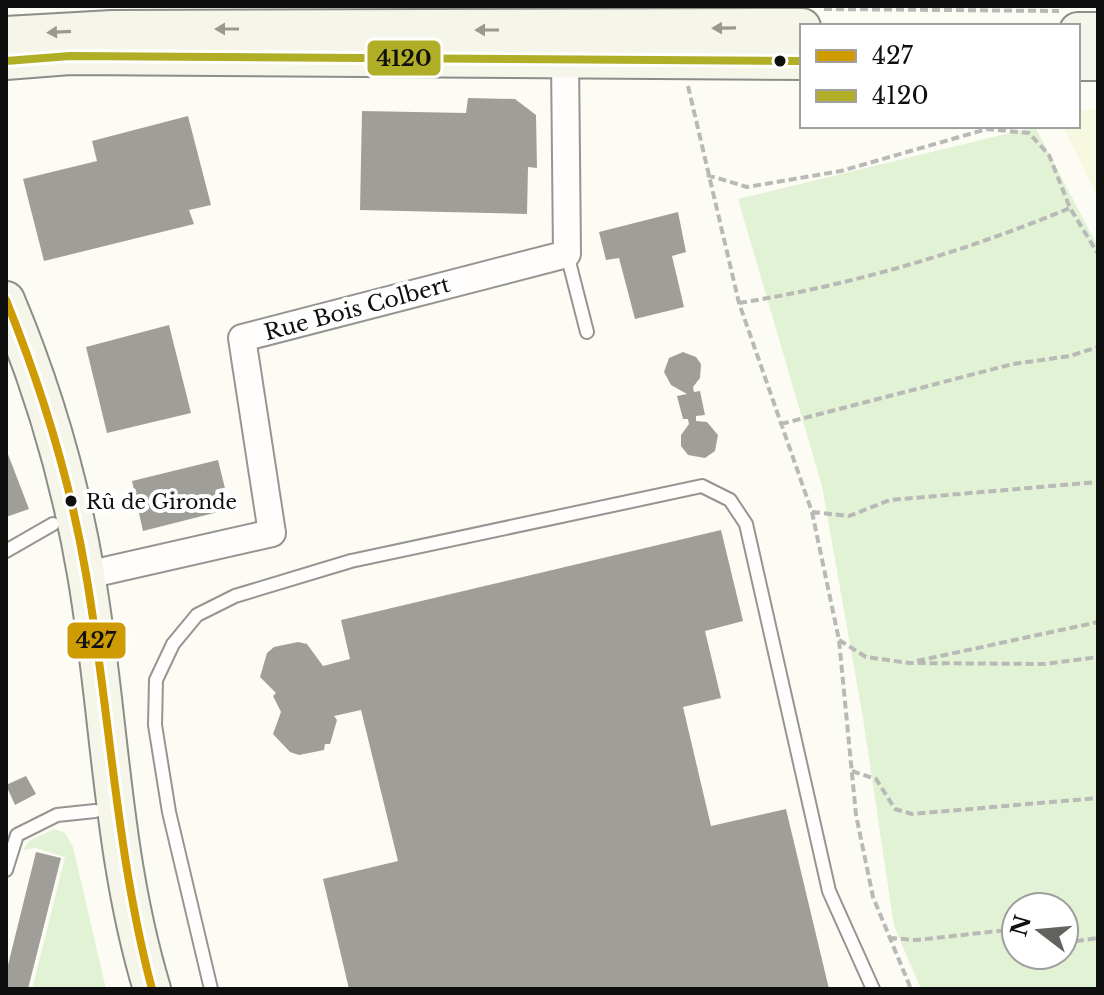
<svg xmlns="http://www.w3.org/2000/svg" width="1104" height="995" font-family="'Libre Baskerville',serif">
<rect width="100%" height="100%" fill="#fcfbf4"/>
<path fill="#f7f8e0" d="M1098,109v89l-35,-72h15v-15z"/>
<path fill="#e2f2d4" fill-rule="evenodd" d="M1035,127l63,120v742h-177l-27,-63 -31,-208 -41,-232 -84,-287zM1016,907h48v48h-48z
M54,829l11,4 8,14 33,142h-74l33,-132 -30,-9 -12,2 6,-9z"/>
<path fill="#9f9e99" d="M468,98l47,1 21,16 1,53 -9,-1 -1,47 -167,-4 2,-99 104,2z
M188,116l23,89 -22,5 5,14 -150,37 -21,-82 74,-18 -5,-20z
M678,212l8,40 -14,4 12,51 -49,12 -16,-61 -13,2 -7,-28z
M169,325l22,88 -84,20 -21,-86z
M683,352l13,5 5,7 -1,14 -7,9 1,5 6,-1 5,24 -9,1v5l11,1 11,13 -3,16 -10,7 -17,-3 -7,-9v-11l8,-11 -1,-5h-5l-6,-23 10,-2 -16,-9 -7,-13 5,-14z
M6,449l23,60 -23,8z
M218,460l12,49 -87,22 -11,-50z
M721,530l22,91 -38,10 16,67 -38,9 28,119 75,-17 43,180h-480l-26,-110 75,-18 -37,-151 -27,6 3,4 -7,24h-5l-1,6 -25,5 -9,-3 -17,-18 8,-22 -8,-16 3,-3 -16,-16 7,-24 7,-6 24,-5 9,2 16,22 27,-7 -9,-39z
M26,776l10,18 -21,11 -9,-20z
M36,852l25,6 -33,131h-22v-16z"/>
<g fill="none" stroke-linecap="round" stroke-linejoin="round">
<defs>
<path id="lane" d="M567,254l20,78
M6,551l47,-27
M6,870l11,-35 40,-20 38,-4
M211,989l-42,-177 -14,-87 1,-45 17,-36 24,-29 38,-19 116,-35 351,-75 28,14 16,24 83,367 44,98"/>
<path id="street" d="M87,575l185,-42 -30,-195 325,-84 -2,-195"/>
<path id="secondary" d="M1078,31h20
M6,35l106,-6 690,-2
M6,61l64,-5 732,5
M1078,62h20
M6,300c37,88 64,180 80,274 24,138 25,280 66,415"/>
</defs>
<use href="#lane" stroke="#969592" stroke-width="16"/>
<use href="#street" stroke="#969592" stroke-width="30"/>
<use href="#secondary" stroke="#8c8c89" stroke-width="40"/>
<path stroke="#b9b9b8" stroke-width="4" stroke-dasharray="8 4" stroke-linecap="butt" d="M824,9l235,2
M688,86l51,217 73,209 27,128 17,175 17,82 38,92
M707,175l40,12 94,-16 146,-42 42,4 20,22 21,53 28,46
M739,303c113,-18 225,-51 331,-95
M781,424l232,-60 57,-8 28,-9
M812,512l37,4 41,-16 208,-18
M839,640l27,17 43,6 136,1 53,-7
M917,661l181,-39
M852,771l24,8 19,30 17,5 186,-16
M889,938l28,2 99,-11
M1064,943l34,-5"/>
<use href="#lane" stroke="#fffefd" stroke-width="12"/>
<use href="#street" stroke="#fffefd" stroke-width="26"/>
<use href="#secondary" stroke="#f5f5ea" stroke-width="36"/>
<defs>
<path id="bus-1" d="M6,300c36,89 64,180 80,274 24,139 30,279 66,415"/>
<path id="bus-2" d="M6,61l64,-5 732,5"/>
</defs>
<use href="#bus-1" stroke="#fff" stroke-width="14"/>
<use href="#bus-2" stroke="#fff" stroke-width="14"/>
<use href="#bus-1" stroke="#cf9b03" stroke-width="8"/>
<use href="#bus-2" stroke="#b0ad26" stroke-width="8"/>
</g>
<defs><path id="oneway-solid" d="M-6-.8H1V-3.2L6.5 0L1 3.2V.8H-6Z" transform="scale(2)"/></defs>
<g fill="#999992">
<use href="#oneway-solid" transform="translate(724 28) rotate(179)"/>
<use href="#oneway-solid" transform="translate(227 29) rotate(-180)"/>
<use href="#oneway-solid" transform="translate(487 30) rotate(-180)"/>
<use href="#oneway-solid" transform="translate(59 32) rotate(177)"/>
</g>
<g fill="#0f0f0f" stroke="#fff" stroke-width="3">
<circle cx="780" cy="61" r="7"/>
<circle cx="71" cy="501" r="7"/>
</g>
<g text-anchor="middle" stroke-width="8" stroke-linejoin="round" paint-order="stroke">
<g font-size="20" fill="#0f0f0f" stroke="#fff" text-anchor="start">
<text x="86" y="509">Rû de Gironde</text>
</g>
<g font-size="22" fill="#0f0f0f" stroke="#fff">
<text transform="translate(357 308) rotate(-15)" y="8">Rue Bois Colbert</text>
</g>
</g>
<g stroke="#fff" stroke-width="3">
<rect x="366" y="39" width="76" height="38" rx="8" fill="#b0ad26"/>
<rect x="66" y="621" width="61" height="39" rx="8" fill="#cf9b03"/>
</g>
<g font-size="22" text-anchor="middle" font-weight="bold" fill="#111">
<text x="404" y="66">4120</text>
<text x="96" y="648">427</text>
</g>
<rect width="1104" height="995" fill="none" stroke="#0f0f0f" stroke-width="16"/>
<rect x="800" y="24" width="280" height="104" fill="#ffffff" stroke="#9f9f9f" stroke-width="2"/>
<rect x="816" y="50" width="40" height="12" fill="#cf9b03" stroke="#9f9f9f" stroke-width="2"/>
<text x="872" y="64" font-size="24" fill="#0f0f0f">427</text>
<rect x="816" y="90" width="40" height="12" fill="#b0ad26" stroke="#9f9f9f" stroke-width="2"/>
<text x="872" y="104" font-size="24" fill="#0f0f0f">4120</text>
<g transform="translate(1040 931) rotate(286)"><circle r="38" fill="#ffffff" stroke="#9f9f9f" stroke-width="2"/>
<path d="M0-6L14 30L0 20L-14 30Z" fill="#62625f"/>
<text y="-12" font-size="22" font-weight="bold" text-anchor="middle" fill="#0f0f0f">N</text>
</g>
</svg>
